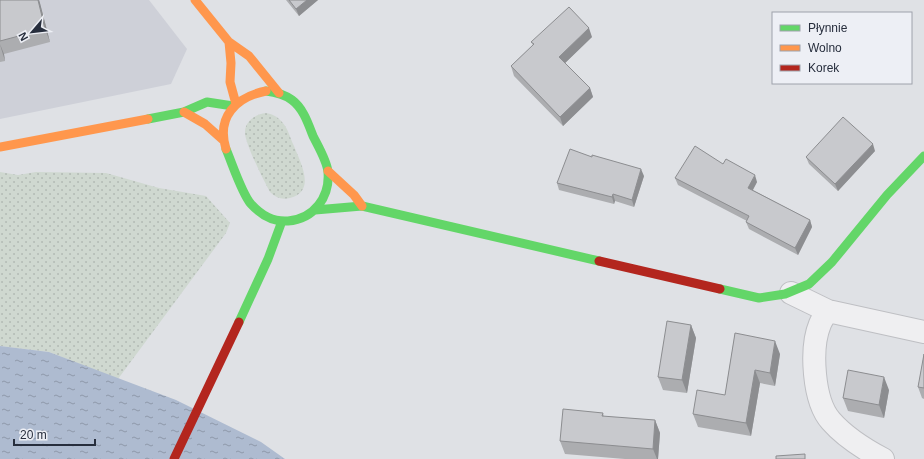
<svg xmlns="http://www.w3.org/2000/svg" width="924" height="459" font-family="Helvetica,sans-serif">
<defs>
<pattern id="grass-dots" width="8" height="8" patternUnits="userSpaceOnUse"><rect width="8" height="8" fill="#cfd8d0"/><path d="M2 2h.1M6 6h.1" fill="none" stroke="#b2bab4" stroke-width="1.8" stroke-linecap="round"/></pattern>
<pattern id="water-ripples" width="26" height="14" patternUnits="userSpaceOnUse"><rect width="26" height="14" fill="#aebbd0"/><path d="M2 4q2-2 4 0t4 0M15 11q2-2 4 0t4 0" fill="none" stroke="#8e98aa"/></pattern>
</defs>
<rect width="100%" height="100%" fill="#dfe1e5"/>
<path fill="#ced0d8" d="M0,0h149l38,49 -16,35 -171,35z"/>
<path fill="url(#grass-dots)" d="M266,113c6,1 11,3 16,9 6,6 8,16 12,24 6,16 23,45 -4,52 -8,2 -14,0 -20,-6 -5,-9 -26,-50 -25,-60 0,-11 11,-18 21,-19z
M0,172l18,3 18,-3 70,1 53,15 47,8 24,27 -4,10 -108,146 -69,-27 -49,-6z"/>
<path fill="url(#water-ripples)" d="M0,346l49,6 127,48 85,42 24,17h-285z"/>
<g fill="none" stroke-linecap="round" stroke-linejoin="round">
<defs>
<path id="street" d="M791,293l37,18 96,21
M828,311c-3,4 -6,8 -8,13 -10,24 -7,77 11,97 14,16 33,28 52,38"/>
</defs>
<use href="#street" stroke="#bebfc3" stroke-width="24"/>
<use href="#street" stroke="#efeff1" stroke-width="22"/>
<path stroke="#63d668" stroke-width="9" d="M148,119l36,-7 23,-10 26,4
M226,149c6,14 16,45 25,55 11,12 22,18 37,17 26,-2 42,-24 40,-49 -1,-11 -10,-26 -15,-36 -5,-13 -10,-28 -21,-36 -8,-6 -17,-8 -26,-9
M315,210l47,-4 237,55
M720,289l39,9 26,-4 24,-10 23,-22 55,-67 37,-39
M239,322l29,-63 14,-38"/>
<path stroke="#ff974d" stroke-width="9" d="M195,0l34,42 20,14 30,37
M229,42l2,21 -1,19 6,22
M184,112l21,12 18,16
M0,147l148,-28
M226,149c-10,-32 10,-52 40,-58
M328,171l26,24 8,11"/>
<path stroke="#b3261e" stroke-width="9" d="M599,261l121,28
M174,459l65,-137"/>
</g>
<path fill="#acadb0" d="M0,0h39l11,42 -46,12 1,7 -5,1z
M286,0h32l-19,16z
M592,37l-27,26 25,25 3,9 -30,29 -49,-50 -3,-10 22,-21 -2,-3z
M875,151l-37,40 -29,-27 -3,-7z
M723,164l34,18 -4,8 57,30 2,7 -14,28 -49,-26 -3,-7 1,-1 -69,-36 -3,-7z
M644,176l-10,31 -19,-6 -1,3 -55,-14 -2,-7z
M691,325l5,13 -9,55 -24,-3 -5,-13z
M735,333l45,21 -5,32 -15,-3 -9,53 -53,-9 -5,-13 32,-19z
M924,354v45l-2,-1 -4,-11z
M889,390l-5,28 -36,-7 -5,-13z
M603,413l1,4 51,3 5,13 -2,26h-33l-60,-5 -5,-13z"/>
<path fill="#8c8d90" d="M38,0h1l1,3 10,39 -5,-13z
M307,0h11l-19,16 -3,-7z
M589,28l3,9 -30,29 -3,-9z
M0,44l4,10 1,7 -4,-13z
M590,88l3,9 -30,29 -3,-9z
M873,144l2,7 -37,40 -3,-7z
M641,169l3,7 -10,31 -2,-7z
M755,175l2,7 -7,13 -2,-7z
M613,194l2,7 -1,3 -2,-7z
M810,220l2,7 -14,28 -3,-7z
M691,325l5,13 -9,55 -5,-13z
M775,341l5,13 -5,32 -5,-13z
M755,370l5,13 -9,53 -5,-13z
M884,377l5,13 -5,28 -5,-13z
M655,420l5,13 -2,26h-1l-4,-10z"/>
<path fill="#c8c9cd" stroke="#8c8d90" d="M0,0h38l7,29 -45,12z
M289,0h18l-11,9z
M569,7l20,21 -30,29 31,31 -30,29 -49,-51 23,-22 -3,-2z
M843,117l30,27 -38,40 -29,-27z
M695,146l28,18 3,-5 29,16 -7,13 62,32 -15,28 -49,-26 3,-6 -74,-38z
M570,149l22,8v-2l49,14 -9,31 -19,-6 -1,3 -55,-14z
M667,321l24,4 -9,55 -24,-3z
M735,333l40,8 -5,32 -15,-3 -9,53 -53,-9 4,-24 28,5z
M924,354v34l-6,-1z
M848,370l36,7 -5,28 -36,-7z
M563,409l40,4 -1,3 53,4 -2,29 -93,-8z
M805,454v5h-29v-3z"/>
<rect x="772" y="12" width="140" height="72" fill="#edeff5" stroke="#9ea2ab"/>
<rect x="780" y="25" width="20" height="6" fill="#63d668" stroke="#9ea2ab"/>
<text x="808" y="32" font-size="12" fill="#272e3d">Płynnie</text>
<rect x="780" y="45" width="20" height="6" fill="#ff974d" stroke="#9ea2ab"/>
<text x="808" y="52" font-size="12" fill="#272e3d">Wolno</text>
<rect x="780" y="65" width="20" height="6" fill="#b3261e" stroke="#9ea2ab"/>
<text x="808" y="72" font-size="12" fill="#272e3d">Korek</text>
<g transform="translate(32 32) rotate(242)" stroke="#edeff5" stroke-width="3" paint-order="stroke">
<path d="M0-3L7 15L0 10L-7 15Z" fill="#272e3d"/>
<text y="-6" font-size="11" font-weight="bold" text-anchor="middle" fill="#272e3d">N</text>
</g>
<path d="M14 439v6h81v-6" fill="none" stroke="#272e3d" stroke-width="2"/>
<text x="20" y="439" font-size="12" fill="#272e3d" stroke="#edeff5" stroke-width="3" paint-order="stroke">20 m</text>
</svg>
